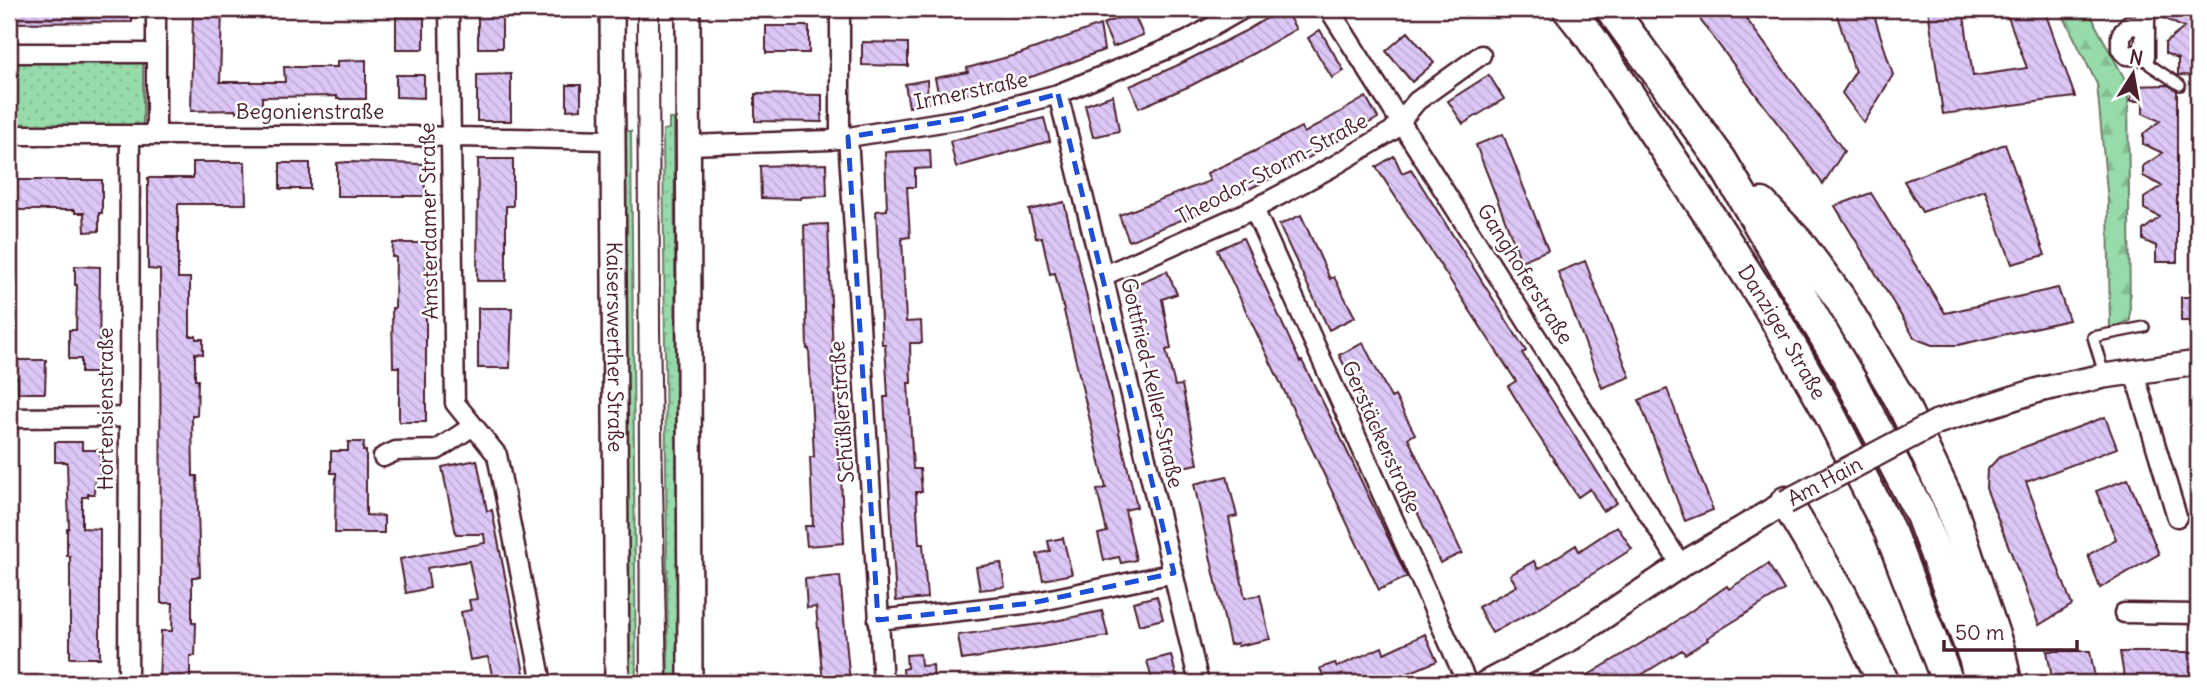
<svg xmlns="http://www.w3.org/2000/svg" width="2207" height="692" font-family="Delius,sans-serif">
<defs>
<pattern id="grass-dots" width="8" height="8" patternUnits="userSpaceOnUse" patternTransform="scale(1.75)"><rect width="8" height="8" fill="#96dba9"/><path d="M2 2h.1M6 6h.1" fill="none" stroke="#83bc92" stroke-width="1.8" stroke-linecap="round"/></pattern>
<pattern id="forest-firs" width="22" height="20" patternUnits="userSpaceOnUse" patternTransform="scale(1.75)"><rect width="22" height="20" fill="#96dba9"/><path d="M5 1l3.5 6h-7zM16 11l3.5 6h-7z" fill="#83bc92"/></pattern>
<pattern id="building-back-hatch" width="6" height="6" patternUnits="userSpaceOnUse" patternTransform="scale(1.75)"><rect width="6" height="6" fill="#ddc7f7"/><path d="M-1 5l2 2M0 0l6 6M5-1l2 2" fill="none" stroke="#bfaad4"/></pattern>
</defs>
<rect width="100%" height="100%" fill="#fff"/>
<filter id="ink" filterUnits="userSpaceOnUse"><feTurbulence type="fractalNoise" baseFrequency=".0143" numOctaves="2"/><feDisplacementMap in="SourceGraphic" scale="14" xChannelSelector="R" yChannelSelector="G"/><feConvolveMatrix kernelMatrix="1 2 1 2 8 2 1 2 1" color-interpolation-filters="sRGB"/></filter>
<g filter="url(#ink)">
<path fill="url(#grass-dots)" stroke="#707d6a" stroke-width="2" d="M9,61l134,1v63h-134z
M669,119h5l4,564h-10l-5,-553 6,-1z
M622,131h9l5,552h-10z"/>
<path fill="url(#forest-firs)" stroke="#707d6a" stroke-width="2" d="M2060,9h29l7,17 32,59 2,236 -20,7 -2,-126 -11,-118z"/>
<path fill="url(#building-back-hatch)" stroke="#4a1f2b" stroke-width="2" d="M9,9h123v13l-123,1z
M193,9h29l-2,73h65l-1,-15h53v-6l29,-1v39h-29v-3l-75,1v14l-26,1 -1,-2 -44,1z
M478,9h24v39h-24z
M1282,9h2l12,20 -42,24 -64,33 -51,22 -9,-22 46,-20 69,-35z
M1699,9h40l105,142 -21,33 -122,-163z
M1835,9h37l21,66 -29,48 -22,-30 13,-21z
M1928,9h35l10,67 54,-8 -22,-59h39l31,88 -132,17z
M2156,9h42v67l-20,-1v-16l-13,-6v-10l19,-15 -28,-14z
M1133,12l10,23 -30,12 -10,-23z
M396,16l28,1v32h-28z
M1100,25l4,25 -70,26 -94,25 -5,-23 33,-6 -1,-4 52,-14z
M766,26h43v27h-43z
M1320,30l24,41 -12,7 -24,-40z
M1408,32l26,31 -22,19 -26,-31z
M862,42l46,1v23l-46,-1z
M511,74v47h-34v-46z
M396,75h28v23l-28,-1z
M1489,75l15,24 -41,25 -15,-23z
M927,80l1,23 -19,4 -4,-23z
M567,85h14v24l-14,1z
M2168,85l9,6v171h-21v-16l-13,-6v-10l17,-13 -16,-8v-11l18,-12 -19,-10v-10l20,-13 -20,-9v-10l17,-13 -17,-8v-12h-12v-15z
M755,94l67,1v27l-67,-1z
M1113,95l6,36 -26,6 -8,-32z
M1366,97l12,21 -100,57 -77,37 -72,29 -10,-26 91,-34 -3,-8 48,-22 46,-24 3,6z
M1044,118l6,23 -94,26 -6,-26z
M1503,134l45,116 -27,11 -45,-116z
M2005,144l40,111 -33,9 -27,-74 -63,22 -18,-31z
M930,150l1,18 -16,1v18h-8l3,50 -8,1 4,84 15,-1 1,22h-12l1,40h-3l5,86h7l2,23h-6l3,52h4l4,54 -31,3 -12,-204h4l-3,-53h-3l-6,-133 11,-1 -2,-58z
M1394,156l8,17 9,-4 115,182 -4,2 95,150 -14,8 -13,-22 -12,8 -42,-65 -28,-46 8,-5 -140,-214z
M478,159h35v47h-7v75h-29z
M193,162h52l1,42h-68v74h12v58h6v3h7v15l-8,-1v27h3l-1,36h-5l1,60h4l3,101h-8v46h4l-1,33h-5v27h-31l2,-52h11l1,-28h-12l-1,-333 -12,-1v-91h45z
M348,162l76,2 1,32h-88v-33z
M280,163h30v26h-30z
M826,164l1,32 -26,1v2l-40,-1 -1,-32z
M9,180h93v33h-3v18l-14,1 -1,-19h-9v-3h-66z
M1871,193l74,120 113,-25 11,32 -111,25h-26l-13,-5 -5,-3 -79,-131z
M1064,202l73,305 -12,3 11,50 -15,3 -2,-6 -15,3 -6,-26 9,-2 -10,-42 9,-2 -51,-215 -5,1 -8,-37 -6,1 -7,-28z
M1301,215l29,64 4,-2 21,40 -26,13 -50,-105z
M828,224l7,185 3,46h2l4,88 -37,3 -2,-20h8l-3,-69h4l-5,-108h-2l-3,-124z
M1243,238l57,124 2,-1 34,67 71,149 -28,13 -162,-340z
M393,243h33v179h-27v-55h-6l-1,-59h3l1,-51h-4z
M1585,261l45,116 -28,11 -44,-116z
M75,266l25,1 -1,106h-18v-14h-12v-29h7l1,-45h-2z
M1167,271l10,23 -15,5 9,50 -5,1 9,36 7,-1 16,79 -27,5 -42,-182z
M2181,297h17v24h-17z
M478,308h34l-2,60h-32z
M1363,343l28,55 4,-2 20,38 -7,4 54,115 -22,10 -29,-65 -72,-143z
M9,360h37l-1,33h-27v-15h-9z
M1667,389l46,121 -28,11 -46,-121z
M2105,417l12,31 -91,34 46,123 -33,20 -53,-137 1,-18 13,-14z
M55,442h27v8h18v28h-5l-1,16h-6v3h-6v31l18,1v129h-30v-102h-3v-28h2l-2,-66h-12z
M348,442h16l-1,9h3v64l18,1v17h-49l1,-60h-5v-22h17z
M477,460l10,51 5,-1 34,173h-32l-6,-26 -18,3 -9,-48 10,-2 -2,-10 8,-1 -8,-38 -42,7 3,20 -24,5 -6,-34 85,-16 -1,-9h-28l-14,-67z
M1227,476l10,40 -8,2 16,80 15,-3 10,44 -32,7 -1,-3 -7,2 -36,-161z
M2128,479l31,75 -59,34 -12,-33 28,-16 -20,-48z
M1617,526l15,23 -95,60 -45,24 -14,-26 39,-21 -7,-11 24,-14 4,8 38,-24 3,6z
M1063,538l9,36 -29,6 -6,-26 13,-3 -2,-10z
M1001,563l4,24 -25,3 -4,-23z
M1768,564l16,26 -77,48 1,2 -23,14 -3,-4 -54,33h-53l93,-56 59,-41 2,3z
M840,576l10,107h-27l-7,-76 -9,1 -2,-29z
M1157,596l6,23 -24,6 -6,-23z
M1102,611l6,25 -146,24 -4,-25 83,-11z
M1425,634l12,27 -52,22h-59l-6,-15 15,-5 2,4 45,-20 2,6z
M2047,651h43l6,32h-43z
M2120,652h78v31h-73z
M920,654l1,12 12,-1 1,18h-30l-1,-14 4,-1 -1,-13z
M1171,655l7,28h-25l-6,-22z"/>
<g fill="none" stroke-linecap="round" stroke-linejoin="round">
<defs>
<path id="service" d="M2145,56l5,9 30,20
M2104,374l-11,-37 51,-10"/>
<path id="minor" d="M449,9l6,394 42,52 45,228
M1329,9l352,556
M2145,26l-16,-1 -8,10v14l6,6 18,1v-47
M9,53h147
M1058,94l45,182 96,407
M9,135h351l251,5
M156,135v-126
M848,137l35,546
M840,139v-130
M690,145l140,-5 137,-22 91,-24 129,-53 56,-32
M1254,209l213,474
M1103,276l151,-67 78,-42 60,-36 25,-30 64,-46
M2134,372l43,145
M9,418l119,-1
M383,457l13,-6 41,-1 36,-24
M2124,613l74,1
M878,620l154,-17 142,-30
M128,683l2,-548"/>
<g id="tertiary">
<path id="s1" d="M612,9l5,674"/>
<path d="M688,9l2,674"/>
<path d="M1937,422l102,-32 65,-14 94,-13"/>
<path d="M1486,683l86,-45 109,-73 105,-63"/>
</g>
<g id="trunk">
<path id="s2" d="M1568,9l23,29 122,183 56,87 58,101 63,123 58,151"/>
<path d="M1611,9l110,151 129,219 71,136 54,145 5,23"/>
<path d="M1762,204l36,38 41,55 61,102 50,105 50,149 6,30"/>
<path d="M1786,502l56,94 42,87"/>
</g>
</defs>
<use href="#service" stroke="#4a1f2b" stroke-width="14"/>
<use href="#minor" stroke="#4a1f2b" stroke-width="23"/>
<use href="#tertiary" stroke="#4a1f2b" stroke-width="28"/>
<use href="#trunk" stroke="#4a1f2b" stroke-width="35"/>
<use href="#service" stroke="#fff" stroke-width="9"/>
<use href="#minor" stroke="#fff" stroke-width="18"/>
<use href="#tertiary" stroke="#fff" stroke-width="23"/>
<use href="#trunk" stroke="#fff" stroke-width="30"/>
<path stroke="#4a1f2b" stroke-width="2" d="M637,9l3,674
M659,9l1,322 7,352"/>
<defs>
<g id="tertiary-bridge">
<path id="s3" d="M1786,502l151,-80"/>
</g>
</defs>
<use href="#tertiary-bridge" stroke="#4a1f2b" stroke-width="28" stroke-linecap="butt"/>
<use href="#tertiary-bridge" stroke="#fff" stroke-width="23"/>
</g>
</g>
<path fill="none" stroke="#1d4ed8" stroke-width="5" stroke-dasharray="14 9" stroke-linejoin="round" d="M1058,94l116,479 -142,30 -154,17 -30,-483 119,-19z"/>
<g text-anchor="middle" stroke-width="5" stroke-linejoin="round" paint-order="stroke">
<g font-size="21" fill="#4a1f2b" stroke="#fff">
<text transform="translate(971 91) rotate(-12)" y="7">Irmerstraße</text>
<text x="310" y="119">Begonienstraße</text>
<text transform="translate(1272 169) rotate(-28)" y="7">Theodor-Storm-Straße</text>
<text transform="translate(429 221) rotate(-91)" y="7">Amsterdamer Straße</text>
<text transform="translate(1525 274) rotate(58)" y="7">Ganghoferstraße</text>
<text dy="7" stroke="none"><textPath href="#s2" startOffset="388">Danziger Straße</textPath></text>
<text dy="7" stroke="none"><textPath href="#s1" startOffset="338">Kaiserswerther Straße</textPath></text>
<text transform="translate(1152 383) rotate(77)" y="7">Gottfried-Keller-Straße</text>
<text transform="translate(106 409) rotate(-90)" y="7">Hortensienstraße</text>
<text transform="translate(842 412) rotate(-94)" y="7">Schüßlerstraße</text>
<text transform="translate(1381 437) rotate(66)" y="7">Gerstäckerstraße</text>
<text dy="7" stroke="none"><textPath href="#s3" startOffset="44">Am Hain</textPath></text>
</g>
</g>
<rect width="2207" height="692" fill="none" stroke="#fff" stroke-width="35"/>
<rect x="18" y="18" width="2172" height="657" fill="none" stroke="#4a1f2b" stroke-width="2.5" filter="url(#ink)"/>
<g transform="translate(2133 74) rotate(11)" stroke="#ffffff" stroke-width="5" paint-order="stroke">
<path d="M0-5L12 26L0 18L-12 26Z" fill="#4a1f2b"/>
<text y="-10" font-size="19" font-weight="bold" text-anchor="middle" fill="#4a1f2b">N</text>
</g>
<path d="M1944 640v10h133v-10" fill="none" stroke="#4a1f2b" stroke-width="3.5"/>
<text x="1955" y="640" font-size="21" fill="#4a1f2b" stroke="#ffffff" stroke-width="5" paint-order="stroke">50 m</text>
</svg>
